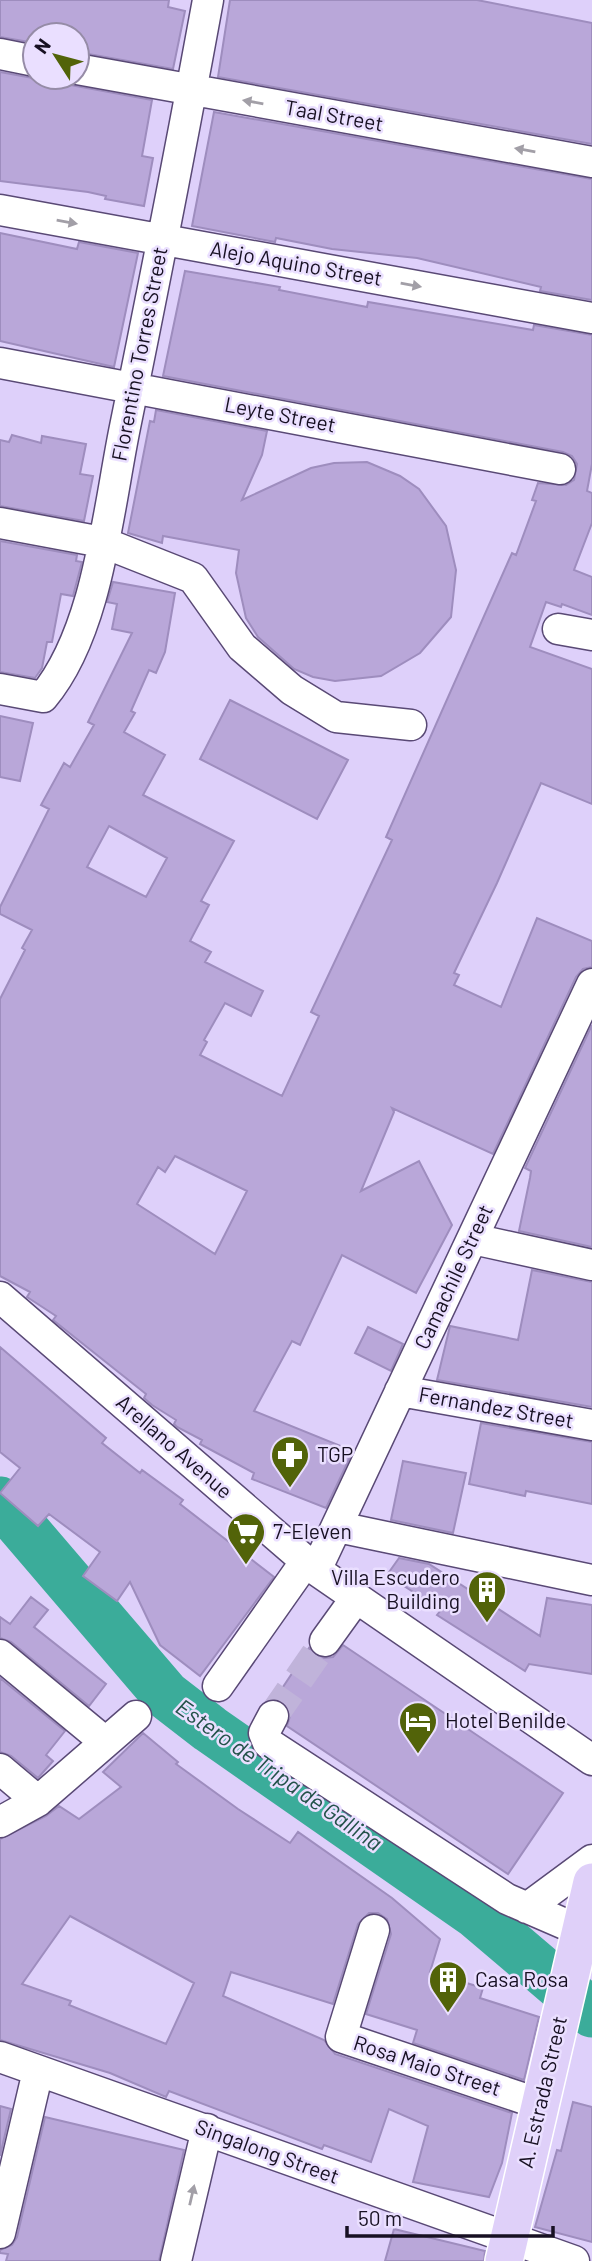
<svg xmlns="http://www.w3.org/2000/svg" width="592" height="2261" font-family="Barlow,sans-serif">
<rect width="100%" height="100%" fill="#ded0fa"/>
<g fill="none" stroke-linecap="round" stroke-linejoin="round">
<path stroke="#3bac9a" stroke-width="49" d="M0,1501l166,194 44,34 267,186 115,98"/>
</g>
<path fill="#b9a7d9" stroke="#9e8dbe" stroke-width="2" fill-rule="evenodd" d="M0,0h169l-1,7 17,4 -12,58 -96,-17v-17h-42v8l-35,-6z
M230,0h247l115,23v121l-374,-67z
M0,72l152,28 -10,56 11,2 -9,48 -39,-7 1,-3 -18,-4 -88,-11z
M214,112l378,67v121l-52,-9 1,-4 -124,-29 -85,-9 -56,-11 -1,4 -83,-16z
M0,233l77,16 2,-7 59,11 -24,114 -114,-26z
M185,271l95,16 -1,3 88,17 1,-5 165,28 1,-5 58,10v129l-5,27 5,2v30l-18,47 18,7v38l-30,-11 -1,3 -15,-5 -16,45 62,22v135l-51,-21 -44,100 -43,90 5,2 -5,10 47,22 36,-89 55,23v26l-9,2 -7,8 -83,177 -101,-46 2,4 -33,79 58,-30 33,64 -36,68 -74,-38 -42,90 -8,-4 -38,70 99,40 -27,57 -74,-29 2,-6 -54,-29 2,-4 -25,-13 -3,-3 2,-4 -24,-15 -8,-7 2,-4 -93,-74 3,-4 -29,-19 3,-5 -30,-16v-277l25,-49 -3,-2 10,-18 -32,-16v-7l49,-98 -8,-4 23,-42 6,4 24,-42 -6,-3 44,-89 -20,-4 5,-25 -10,-2 6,-20 62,11 -10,59 -9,21 -7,-3 -18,41 4,2 -11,19 41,23 -22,40 91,46 -33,60 8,4 -19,36 21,11 -6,10 58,29 -12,25 -26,-13 -21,37 3,2 -7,13 82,41 37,-80 -8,-4 81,-172 -6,-3 126,-284 4,2 20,-54 -4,-1 6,-17 28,2 8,-5 3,-16 -5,-8 -9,-4 -400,-76zM109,826l58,32 -21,39 -59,-30zM175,1156l72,35 -32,63 -78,-50 21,-37 7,5z
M156,410l111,21 -5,24 -20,45 69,-32 23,-5 33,-1 33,14 19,13 27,37 10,44 -5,47 -31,36 -39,23 -46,5 -22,-4 -19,-8 -36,-32 -12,-19 -10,-45 3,-23 -76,-14 -1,7 -34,-10 22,-112 4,1z
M12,435l29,8 1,-7 44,8 -6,30 13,2 -9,45 -84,-15v-66l9,2z
M0,541l77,14 -1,6 6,1 -9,34 -12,-2 -9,48h-5l-5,26 -7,10 -35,-6z
M230,700l118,60 -31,59 -117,-60z
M0,716l33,7 -13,58 -20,-4z
M592,1025v222l-73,-16 11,-53 1,-7 -6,-3z
M532,1270l60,12v125l-155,-27 13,-54 68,14z
M368,1327l35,17 -12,27 -36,-18z
M0,1347l106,91 -4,5 38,30 2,-3 41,30 -3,4 94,73 -74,99 -40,-31 -30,-63 -13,19 -34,-25 17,-24 -51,-38 -11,12 -38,-33 20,-25 -20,-16z
M481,1423l111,19v62l-66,-13 -1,5 -56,-12z
M403,1461l63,12 -13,60 -62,-13z
M399,1558l30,6 111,72 7,-38 45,7v69l-63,-10 -4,7 -88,-56 4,-5 -54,-35z
M31,1597l17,13 -14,17 72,57 -17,22 -78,-64 -11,-4v-21l10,7z
M343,1645l220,148 -55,81 -221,-148 3,-10 -2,-9 -13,-8 34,-51 15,10 9,-1z
M0,1678l65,53 -19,24 7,6 -15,17 -27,-22 -11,-4z
M143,1733l35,29 -2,2 62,45 52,34 8,-11 94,66 48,41 -10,33 53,16 -3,10 59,19 -15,63 -111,-37 4,-13 -51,-16 25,-80 -4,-15 -9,-6h-9l-11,11 -25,80 -102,-32 -8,24 101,44 11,14 177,59 -10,50 -13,34 -76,-15 15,-56 -39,-17 -18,53 -47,-17 -2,4 -153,-58 -3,6 -56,-24 -110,-33v-201l46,-23 13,-10 20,13 42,-32 -18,-15zM70,1916l124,67 -28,61 -97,-39 2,-4 -49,-17z
M573,2102l19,5v135l-57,-15 22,-77 4,1z
M0,2106l11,3 -11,47z
M45,2117l139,33 -25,111h-153l2,-7 -8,-1v-3l12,-5 5,-8z
M394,2229l91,22 -1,10h-99z"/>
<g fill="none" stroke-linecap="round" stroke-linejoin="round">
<path stroke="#c0b3da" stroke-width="30" stroke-dasharray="30 15" stroke-linecap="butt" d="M273,1716l52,-75"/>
<defs>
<path id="minor" d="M0,54l35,7
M77,69l515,93
M0,210l592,108
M0,363l560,106
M0,523l102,19 91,36 49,69 50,43 44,27 75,8
M558,629l34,6
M0,689l43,8c55,-65 65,-187 82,-270 29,-142 57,-285 83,-427
M473,1239l119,26
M0,1297l316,273 276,190
M400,1391l192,34
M338,1527l254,53
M316,1570l276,-586
M325,1641l31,-43
M0,1655l104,86
M218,1686l88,-125
M273,1716l-9,17 4,10 239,156 74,32
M0,1769l38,32
M0,1822l38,-21 98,-85
M527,1908l65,-48
M374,1930l-33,107 199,67
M0,2057l574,204
M0,2233l38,-162
M176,2261l31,-132"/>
<path id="major" d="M504,2261l88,-379"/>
</defs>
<use href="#minor" stroke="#594975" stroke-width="33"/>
<use href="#major" stroke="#fff" stroke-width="40"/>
<use href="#minor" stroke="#fff" stroke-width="30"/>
<use href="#major" stroke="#dfd0f9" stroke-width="37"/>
</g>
<defs><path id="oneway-solid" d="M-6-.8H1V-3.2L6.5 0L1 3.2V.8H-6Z" transform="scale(1.75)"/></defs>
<g fill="#a29fa7">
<use href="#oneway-solid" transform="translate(253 102) rotate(-170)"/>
<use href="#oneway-solid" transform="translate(525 150) rotate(-170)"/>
<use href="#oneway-solid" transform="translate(67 222) rotate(10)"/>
<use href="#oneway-solid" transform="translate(411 285) rotate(10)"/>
<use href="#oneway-solid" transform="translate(192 2195) rotate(-77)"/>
</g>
<defs>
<symbol id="pharmacy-pin" viewBox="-11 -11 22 30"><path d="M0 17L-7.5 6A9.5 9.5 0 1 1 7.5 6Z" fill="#526309" stroke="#eadfff"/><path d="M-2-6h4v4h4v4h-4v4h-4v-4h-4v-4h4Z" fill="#fff"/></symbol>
<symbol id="supermarket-pin" viewBox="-11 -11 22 30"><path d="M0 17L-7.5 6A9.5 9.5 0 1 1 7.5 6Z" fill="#526309" stroke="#eadfff"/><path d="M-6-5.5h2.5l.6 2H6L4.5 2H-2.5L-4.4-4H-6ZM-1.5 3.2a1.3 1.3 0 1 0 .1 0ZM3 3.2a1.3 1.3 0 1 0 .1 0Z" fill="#fff"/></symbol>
<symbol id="building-pin" viewBox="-11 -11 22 30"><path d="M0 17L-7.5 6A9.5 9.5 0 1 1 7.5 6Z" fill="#526309" stroke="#eadfff"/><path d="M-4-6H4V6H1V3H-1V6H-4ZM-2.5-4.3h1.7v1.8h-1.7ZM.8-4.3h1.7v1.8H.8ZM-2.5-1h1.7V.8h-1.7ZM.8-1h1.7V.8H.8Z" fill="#fff"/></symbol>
<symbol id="hotel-pin" viewBox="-11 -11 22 30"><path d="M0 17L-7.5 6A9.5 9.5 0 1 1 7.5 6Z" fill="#526309" stroke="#eadfff"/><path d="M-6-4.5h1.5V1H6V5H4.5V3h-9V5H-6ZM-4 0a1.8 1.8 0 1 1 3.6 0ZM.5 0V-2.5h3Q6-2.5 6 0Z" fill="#fff"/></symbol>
</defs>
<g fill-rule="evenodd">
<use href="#pharmacy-pin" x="268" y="1433" width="44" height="60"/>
<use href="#supermarket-pin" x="224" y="1510" width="44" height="60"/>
<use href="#building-pin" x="465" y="1568" width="44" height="60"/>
<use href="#hotel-pin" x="396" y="1699" width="44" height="60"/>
<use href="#building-pin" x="426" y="1958" width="44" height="60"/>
</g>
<g text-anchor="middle" stroke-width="5" stroke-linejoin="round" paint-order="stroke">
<g font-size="21" fill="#171022" stroke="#eadfff">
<text transform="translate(334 116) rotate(10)" y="7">Taal Street</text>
<text transform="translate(296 264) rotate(10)" y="7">Alejo Aquino Street</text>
<text transform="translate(140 354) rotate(-79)" y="7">Florentino Torres Street</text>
<text transform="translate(280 415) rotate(11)" y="7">Leyte Street</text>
<text transform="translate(454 1277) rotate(-65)" y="7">Camachile Street</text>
<text transform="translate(496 1408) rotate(10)" y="7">Fernandez Street</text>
<text transform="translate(174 1447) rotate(41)" y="7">Arellano Avenue</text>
<text transform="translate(427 2066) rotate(18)" y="7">Rosa Maio Street</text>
<text transform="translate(543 2092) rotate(-77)" y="7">A. Estrada Street</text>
<text transform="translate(267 2152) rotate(20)" y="7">Singalong Street</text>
</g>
<g font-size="21" fill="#171022" stroke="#eadfff" text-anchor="start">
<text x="317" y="1462">TGP</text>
<text x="273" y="1539">7-Eleven</text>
<text x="460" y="1585" text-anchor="end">Villa Escudero<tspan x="460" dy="24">Building</tspan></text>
<text x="445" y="1728">Hotel Benilde</text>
<text x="475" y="1987">Casa Rosa</text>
</g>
<g font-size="23" font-style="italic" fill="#23524a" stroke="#eadfff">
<text transform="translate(279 1775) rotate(35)" y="8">Estero de Tripa de Gallina</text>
</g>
</g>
<g transform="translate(56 56) rotate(306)"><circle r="33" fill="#eadfff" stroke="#968ca7" stroke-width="2"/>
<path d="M0-5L12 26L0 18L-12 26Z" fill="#526309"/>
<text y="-10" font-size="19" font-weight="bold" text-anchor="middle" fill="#171022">N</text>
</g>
<path d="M347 2226v10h206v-10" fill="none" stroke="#171022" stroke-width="3.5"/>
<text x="358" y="2226" font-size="21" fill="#171022" stroke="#eadfff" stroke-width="5" paint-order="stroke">50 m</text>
</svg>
